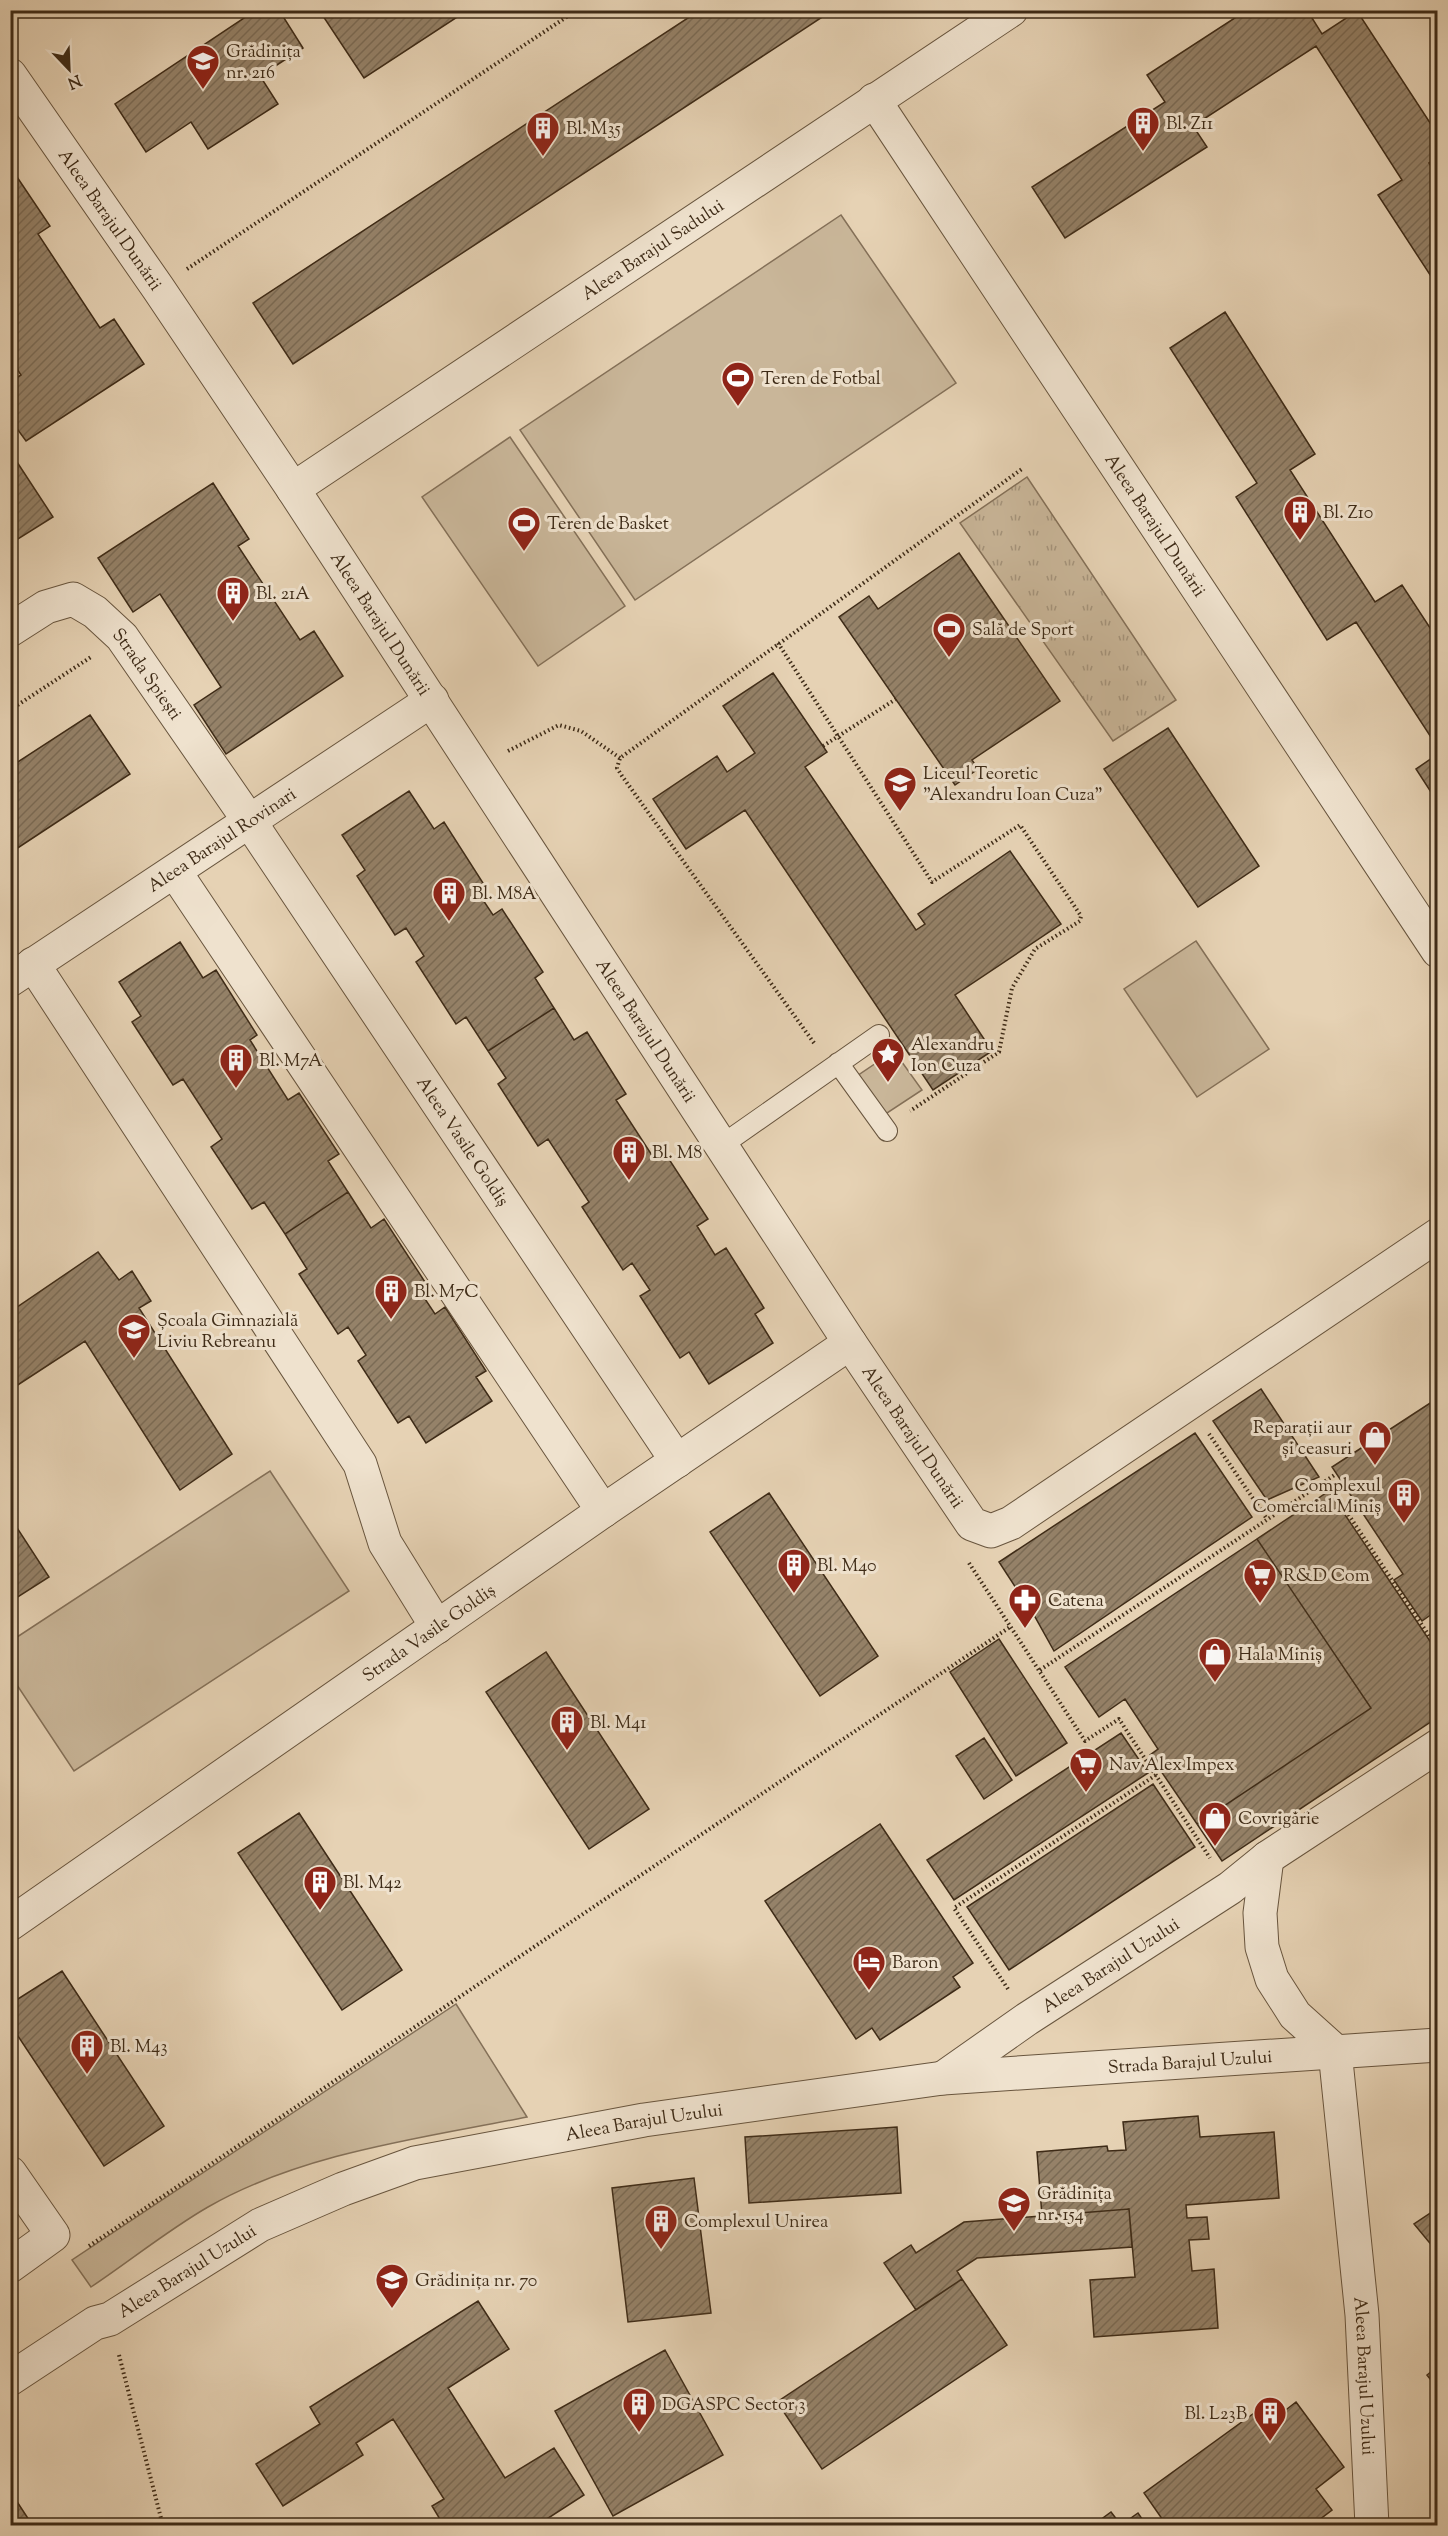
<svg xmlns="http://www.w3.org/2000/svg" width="1448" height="2536" font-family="'Sorts Mill Goudy',serif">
<defs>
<pattern id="grass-tufts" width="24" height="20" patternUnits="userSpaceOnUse" patternTransform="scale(1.5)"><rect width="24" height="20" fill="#c9b699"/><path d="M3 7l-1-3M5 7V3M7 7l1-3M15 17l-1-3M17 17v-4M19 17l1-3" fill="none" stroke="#a5947c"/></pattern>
<pattern id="building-hatch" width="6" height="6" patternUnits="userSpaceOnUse" patternTransform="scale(1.5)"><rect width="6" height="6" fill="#958269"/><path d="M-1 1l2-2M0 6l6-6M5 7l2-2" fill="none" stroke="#7b6b55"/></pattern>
</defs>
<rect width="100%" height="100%" fill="#e6d2b4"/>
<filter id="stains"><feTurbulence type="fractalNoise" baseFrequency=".00333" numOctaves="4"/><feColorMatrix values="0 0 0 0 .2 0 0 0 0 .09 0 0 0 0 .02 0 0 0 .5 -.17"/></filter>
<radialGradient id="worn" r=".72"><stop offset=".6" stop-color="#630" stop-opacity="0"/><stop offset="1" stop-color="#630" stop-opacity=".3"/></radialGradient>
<path fill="url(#grass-tufts)" stroke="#847058" stroke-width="1.5" d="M1027,477l149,223 -63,41 -153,-218z"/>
<path fill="#c9b699" stroke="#847058" stroke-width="1.5" d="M841,215l115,168 -321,217 -115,-170z
M510,437l115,169 -87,60 -116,-169z
M1196,941l73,108 -72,48 -73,-108z
M894,1051l28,39 -41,27 -27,-39z
M270,1471l79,120 -275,180 -63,-95v-35z
M456,2004l71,113c-105,21 -225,36 -319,90 -40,23 -78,54 -117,80l-19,-27z"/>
<path fill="url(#building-hatch)" stroke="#3e2b17" stroke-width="1.5" d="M256,10h23l24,38 -43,28 18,28 -70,45 -17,-27 -45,30 -31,-48z
M319,10h149l-104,68z
M700,10h133l-540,354 -40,-61z
M1247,10h60l15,24 35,-23 81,124v22l-9,6 9,13v111l-60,-92 24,-15 -86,-134 -123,80 14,21 -142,91 -33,-51 133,-85 -18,-27z
M13,171l37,55 -12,8 62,94 14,-9 30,45 -118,77 -16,-22v-37l11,-7 -11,-17v-186z
M1225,312l90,142 -25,16 85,132 27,-17 36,55v108l-82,-126 -29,18 -91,-143 21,-14 -87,-135z
M17,462l36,55 -43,27v-78z
M213,483l36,56 -11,7 62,94 14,-9 29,45 -117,78 -32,-49 27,-18 -61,-93 -27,18 -35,-54z
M959,553l101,148 -88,59 6,9 -23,16 -116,-168 30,-21 9,13z
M773,673l54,79 -22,15 111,163 9,-6 -7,-10 92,-63 51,73 -106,71 37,56 -59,39 -188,-280 -59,39 -33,-50 64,-43 10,16 28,-19 -32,-47z
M90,715l40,59 -120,79v-86z
M1168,728l91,138 -61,41 -94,-138z
M1438,754v49l-22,-34z
M409,791l25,38 10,-7 39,61 -8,5 18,27 9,-6 41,63 -8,6 19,30 -66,43 -22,-34 -10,7 -40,-62 8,-6 -18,-28 -11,7 -38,-59 8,-6 -23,-35z
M180,942l23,36 13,-8 41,65 -7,5 38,60 11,-7 40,61 -11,7 20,31 -63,42 -21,-32 -12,7 -41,-62 11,-8 -39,-60 -10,6 -41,-63 9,-6 -22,-34z
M554,1008l20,32 13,-8 39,62 -10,6 39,60 10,-7 43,66 -11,7 18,29 11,-7 38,60 -9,6 18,29 -64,41 -20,-32 -9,6 -40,-62 10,-6 -18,-27 -9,7 -41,-63 7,-5 -41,-63 -10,7 -40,-62 8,-6 -18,-27z
M348,1192l23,36 13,-9 41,63 -8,5 18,27 10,-7 41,64 -10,6 16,24 -66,42 -17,-27 -11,7 -40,-62 8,-6 -18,-28 -10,7 -39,-60 8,-5 -22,-35z
M98,1252l21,28 13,-9 19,30 -12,7 93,146 -52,36 -95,-149 -75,49v-78z
M1261,1389l58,88 -52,23 -54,-79z
M1438,1398v225l-6,-9 -10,7 -28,-41 9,-6 -71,-107z
M1195,1433l57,84 -198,134 -19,-34 -36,-55z
M1329,1491l109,162v64l-216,144 -25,-37 174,-116 -114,-169z
M769,1493l109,163 -58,40 -110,-164z
M10,1517l39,60 -39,25z
M1257,1539l114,169 -174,116 -47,-69 8,-6 -33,-50 -26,18 -34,-50z
M999,1639l68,104 -51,33 -66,-104z
M546,1652l103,157 -60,40 -103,-157z
M1121,1733l27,40 -194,127 -27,-40z
M984,1738l28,42 -28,19 -28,-43z
M1153,1784l42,63 -186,123 -42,-63z
M299,1813l103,157 -60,40 -104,-157z
M880,1824l93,139 -20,14 7,10 -80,53 -8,-12 -16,11 -91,-138z
M62,1971l102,155 -60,40 -94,-142v-20z
M1198,2116l2,21 74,-5 5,66 -93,7 1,13 20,-1 2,22 -20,1 3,31 22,-2 4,59 -124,9 -4,-57 45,-3 -6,-68 -87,7 -5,-64 70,-6 1,5 18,-1 -3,-28z
M897,2127l4,66 -152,10 -4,-66z
M694,2178l17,135 -83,9 -16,-134z
M1438,2208v45l-24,-29z
M1129,2209l3,38 -155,11 -20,13 5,8 -46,31 -32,-47 27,-18 5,8 48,-31z
M962,2279l45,66 -185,124 -45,-67z
M478,2301l31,48 -61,39 57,90 49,-30 30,47 -48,31h-92l-12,-20 12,-7 -51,-80 -37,24 7,12 -80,51 -27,-42 64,-40 -10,-17z
M665,2350l58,105 -110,61 -58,-105z
M1438,2366v23l-11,-14z
M1296,2402l48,65 -28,22 16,21 -21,16h-144l-23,-33 124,-90 10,13z
M10,2491l23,35h-23z
M1111,2512l10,13 17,-12 9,13h-55z"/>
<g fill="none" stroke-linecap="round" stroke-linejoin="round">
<defs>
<path id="service" d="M838,1063l49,68
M722,1145l157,-110"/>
<g id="minor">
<path id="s1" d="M10,75l148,213 135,201 557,854 122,181 19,7 20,-8 427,-288"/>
<path id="s2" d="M874,100l564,851"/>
<path id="s3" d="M293,489l718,-479"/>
<path id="s4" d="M10,630l36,-23 27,-8 22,13 27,25 128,185 427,639"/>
<path d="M175,872l428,639"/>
<path d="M33,964l327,500 25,79 52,84"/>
<path id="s5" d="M10,980l422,-280"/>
<path id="s6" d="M1267,1858l-7,55 2,34 10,32 23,36 40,36 27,264 10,211"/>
<path id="s7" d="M10,1924l593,-413 247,-168"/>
<path id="s8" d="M943,2078l84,-59 203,-131 37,-30 171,-112"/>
<path d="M10,2173l43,62 -43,31"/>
<path id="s9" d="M10,2379l85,-56 15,-4 150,-94 83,-36 72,-26 229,-43 299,-42 495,-33"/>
</g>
</defs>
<use href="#service" stroke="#68553e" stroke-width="22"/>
<use href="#minor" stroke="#68553e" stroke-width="35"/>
<path stroke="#3e2b17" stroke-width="4" stroke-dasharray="1.5 3" stroke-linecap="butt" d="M187,269l390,-259
M778,643l154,239 88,-57 61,91 -1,5 -45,28 -23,39 -13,64 -89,59
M10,710l81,-53
M823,746l73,-47
M508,751l51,-26 22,6 39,27
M814,1043l-192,-267 -5,-8 3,-10 402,-289
M1209,1434l58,85
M1326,1481l112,168
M969,1563l116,178 34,-22 91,139
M1040,1670l296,-196
M1008,1989l-54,-81 202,-133
M89,2246l921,-619
M119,2355l44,171"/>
<use href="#service" stroke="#efe2ce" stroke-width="20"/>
<use href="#minor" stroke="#efe2ce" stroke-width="33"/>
</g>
<defs>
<symbol id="school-pin" viewBox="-11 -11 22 30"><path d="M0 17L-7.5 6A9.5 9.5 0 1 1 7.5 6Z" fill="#8f2418" stroke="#efe2ce"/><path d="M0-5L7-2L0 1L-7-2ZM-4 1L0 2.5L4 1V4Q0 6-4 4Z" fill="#fff"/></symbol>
<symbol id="building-pin" viewBox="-11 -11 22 30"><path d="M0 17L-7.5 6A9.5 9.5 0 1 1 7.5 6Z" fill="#8f2418" stroke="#efe2ce"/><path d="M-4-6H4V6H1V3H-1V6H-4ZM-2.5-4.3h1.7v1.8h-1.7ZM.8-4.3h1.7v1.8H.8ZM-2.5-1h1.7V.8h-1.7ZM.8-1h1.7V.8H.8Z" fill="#fff"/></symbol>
<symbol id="stadium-pin" viewBox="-11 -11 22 30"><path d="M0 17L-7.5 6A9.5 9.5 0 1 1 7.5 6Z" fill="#8f2418" stroke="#efe2ce"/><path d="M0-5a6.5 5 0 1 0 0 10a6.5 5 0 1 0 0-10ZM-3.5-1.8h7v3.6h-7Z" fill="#fff"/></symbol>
<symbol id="sight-pin" viewBox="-11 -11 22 30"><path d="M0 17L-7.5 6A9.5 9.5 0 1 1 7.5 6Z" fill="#8f2418" stroke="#efe2ce"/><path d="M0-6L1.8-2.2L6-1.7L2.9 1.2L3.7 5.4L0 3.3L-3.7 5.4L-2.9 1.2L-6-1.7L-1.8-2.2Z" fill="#fff"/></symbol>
<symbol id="shop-pin" viewBox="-11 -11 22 30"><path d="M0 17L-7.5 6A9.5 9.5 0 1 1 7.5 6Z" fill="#8f2418" stroke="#efe2ce"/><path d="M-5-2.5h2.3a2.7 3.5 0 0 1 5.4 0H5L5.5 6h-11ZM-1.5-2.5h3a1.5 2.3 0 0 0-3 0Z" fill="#fff"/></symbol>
<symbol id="supermarket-pin" viewBox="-11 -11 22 30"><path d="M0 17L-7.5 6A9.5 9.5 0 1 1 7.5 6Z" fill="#8f2418" stroke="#efe2ce"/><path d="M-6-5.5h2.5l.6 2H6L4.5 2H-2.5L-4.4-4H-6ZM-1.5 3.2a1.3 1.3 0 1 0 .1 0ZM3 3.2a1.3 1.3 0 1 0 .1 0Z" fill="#fff"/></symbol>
<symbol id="pharmacy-pin" viewBox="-11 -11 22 30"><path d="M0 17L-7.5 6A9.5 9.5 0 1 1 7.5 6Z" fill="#8f2418" stroke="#efe2ce"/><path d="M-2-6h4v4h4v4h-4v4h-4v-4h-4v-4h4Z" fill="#fff"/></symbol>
<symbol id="hotel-pin" viewBox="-11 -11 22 30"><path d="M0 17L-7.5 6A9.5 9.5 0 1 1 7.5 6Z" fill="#8f2418" stroke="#efe2ce"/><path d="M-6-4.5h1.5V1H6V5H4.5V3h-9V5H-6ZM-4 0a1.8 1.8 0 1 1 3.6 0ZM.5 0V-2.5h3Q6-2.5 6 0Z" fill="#fff"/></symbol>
</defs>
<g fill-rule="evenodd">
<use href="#school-pin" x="184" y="42" width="38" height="52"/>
<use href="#building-pin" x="1124" y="104" width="38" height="52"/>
<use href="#building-pin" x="524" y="109" width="38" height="52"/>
<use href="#stadium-pin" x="719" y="359" width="38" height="52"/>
<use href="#building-pin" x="1281" y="493" width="38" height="52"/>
<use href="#stadium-pin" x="505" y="504" width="38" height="52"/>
<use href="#building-pin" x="214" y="574" width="38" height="52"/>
<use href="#stadium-pin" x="930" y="610" width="38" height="52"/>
<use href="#school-pin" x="881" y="764" width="38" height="52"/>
<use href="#building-pin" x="430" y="874" width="38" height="52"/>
<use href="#sight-pin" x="869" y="1035" width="38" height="52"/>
<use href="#building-pin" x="217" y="1041" width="38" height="52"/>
<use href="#building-pin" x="610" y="1133" width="38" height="52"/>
<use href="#building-pin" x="372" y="1272" width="38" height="52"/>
<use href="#school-pin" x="115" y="1311" width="38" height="52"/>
<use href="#shop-pin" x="1356" y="1418" width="38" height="52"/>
<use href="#building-pin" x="1385" y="1476" width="38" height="52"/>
<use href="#building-pin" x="775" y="1546" width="38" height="52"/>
<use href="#supermarket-pin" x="1241" y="1556" width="38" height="52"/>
<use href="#pharmacy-pin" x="1006" y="1581" width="38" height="52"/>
<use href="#shop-pin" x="1196" y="1635" width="38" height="52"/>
<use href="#building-pin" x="548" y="1703" width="38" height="52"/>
<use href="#supermarket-pin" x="1067" y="1745" width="38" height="52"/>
<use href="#shop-pin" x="1196" y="1799" width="38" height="52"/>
<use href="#building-pin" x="301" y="1863" width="38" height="52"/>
<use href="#hotel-pin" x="850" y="1943" width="38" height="52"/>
<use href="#building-pin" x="68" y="2027" width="38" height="52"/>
<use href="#school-pin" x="995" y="2184" width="38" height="52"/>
<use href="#building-pin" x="642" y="2202" width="38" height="52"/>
<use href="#school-pin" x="373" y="2261" width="38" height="52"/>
<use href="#building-pin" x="620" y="2385" width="38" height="52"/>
<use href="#building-pin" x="1251" y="2394" width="38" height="52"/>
</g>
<g text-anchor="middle" stroke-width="6" stroke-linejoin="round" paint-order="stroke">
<g font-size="18" fill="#3e2b17" stroke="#efe2ce" text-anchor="start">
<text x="226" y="57">Grădinița<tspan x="226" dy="21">nr. 216</tspan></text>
<text x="1166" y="129">Bl. Z11</text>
<text x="566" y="134">Bl. M35</text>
<text x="761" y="384">Teren de Fotbal</text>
<text x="1323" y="518">Bl. Z10</text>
<text x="547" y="529">Teren de Basket</text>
<text x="256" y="599">Bl. 21A</text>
<text x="972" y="635">Sală de Sport</text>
<text x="923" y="779">Liceul Teoretic<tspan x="923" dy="21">"Alexandru Ioan Cuza"</tspan></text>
<text x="472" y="899">Bl. M8A</text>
<text x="911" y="1050">Alexandru<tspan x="911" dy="21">Ion Cuza</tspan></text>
<text x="259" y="1066">Bl. M7A</text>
<text x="652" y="1158">Bl. M8</text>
<text x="414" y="1297">Bl. M7C</text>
<text x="157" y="1326">Școala Gimnazială<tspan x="157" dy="21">Liviu Rebreanu</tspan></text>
<text x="1352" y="1433" text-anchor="end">Reparații aur<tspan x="1352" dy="21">și ceasuri</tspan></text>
<text x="1381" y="1491" text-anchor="end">Complexul<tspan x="1381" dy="21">Comercial Miniș</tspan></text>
<text x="817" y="1571">Bl. M40</text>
<text x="1283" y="1581">R&amp;D Com</text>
<text x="1048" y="1606">Catena</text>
<text x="1238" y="1660">Hala Miniș</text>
<text x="590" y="1728">Bl. M41</text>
<text x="1109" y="1770">Nav Alex Impex</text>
<text x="1238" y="1824">Covrigărie</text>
<text x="343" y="1888">Bl. M42</text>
<text x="892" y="1968">Baron</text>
<text x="110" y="2052">Bl. M43</text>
<text x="1037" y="2199">Grădinița<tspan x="1037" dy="21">nr. 154</tspan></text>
<text x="684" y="2227">Complexul Unirea</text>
<text x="415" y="2286">Grădinița nr. 70</text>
<text x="662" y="2410">DGASPC Sector 3</text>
<text x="1247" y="2419" text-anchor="end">Bl. L23B</text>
</g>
<g font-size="18" fill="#3e2b17" stroke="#efe2ce">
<text dy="6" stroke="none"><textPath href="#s1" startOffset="176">Aleea Barajul Dunării</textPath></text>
<text dy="6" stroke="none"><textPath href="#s3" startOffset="432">Aleea Barajul Sadului</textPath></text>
<text dy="6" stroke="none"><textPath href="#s2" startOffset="510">Aleea Barajul Dunării</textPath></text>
<text dy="6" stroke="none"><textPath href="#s1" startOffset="662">Aleea Barajul Dunării</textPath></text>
<text dy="6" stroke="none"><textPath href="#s4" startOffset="178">Strada Spiești</textPath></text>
<text dy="6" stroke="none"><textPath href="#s5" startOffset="254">Aleea Barajul Rovinari</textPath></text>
<text dy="6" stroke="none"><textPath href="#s1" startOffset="1148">Aleea Barajul Dunării</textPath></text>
<text dy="6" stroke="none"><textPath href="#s4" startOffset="742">Aleea Vasile Goldiș</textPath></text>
<text dy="6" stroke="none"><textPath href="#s1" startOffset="1634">Aleea Barajul Dunării</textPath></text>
<text dy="6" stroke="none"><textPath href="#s7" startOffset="510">Strada Vasile Goldiș</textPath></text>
<text dy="6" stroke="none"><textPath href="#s8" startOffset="202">Aleea Barajul Uzului</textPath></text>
<text dy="6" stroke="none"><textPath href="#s9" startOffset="1244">Strada Barajul Uzului</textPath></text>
<text dy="6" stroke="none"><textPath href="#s9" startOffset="694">Aleea Barajul Uzului</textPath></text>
<text dy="6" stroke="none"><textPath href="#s9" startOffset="208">Aleea Barajul Uzului</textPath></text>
<text dy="6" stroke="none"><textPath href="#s6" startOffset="546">Aleea Barajul Uzului</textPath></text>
</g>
</g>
<rect width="1448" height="2536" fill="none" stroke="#e6d2b4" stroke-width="36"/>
<rect x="12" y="12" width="1424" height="2512" fill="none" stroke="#3e2b17" stroke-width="3"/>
<rect x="18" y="18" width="1412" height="2500" fill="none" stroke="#3e2b17" stroke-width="1.5"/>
<g transform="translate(69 69) rotate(157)" stroke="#efe2ce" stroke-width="4.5" paint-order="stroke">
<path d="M0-4.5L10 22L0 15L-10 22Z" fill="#3e2b17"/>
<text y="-9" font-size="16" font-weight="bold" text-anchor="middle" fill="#3e2b17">N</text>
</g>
<rect width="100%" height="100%" filter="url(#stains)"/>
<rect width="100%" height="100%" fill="url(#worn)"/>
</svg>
